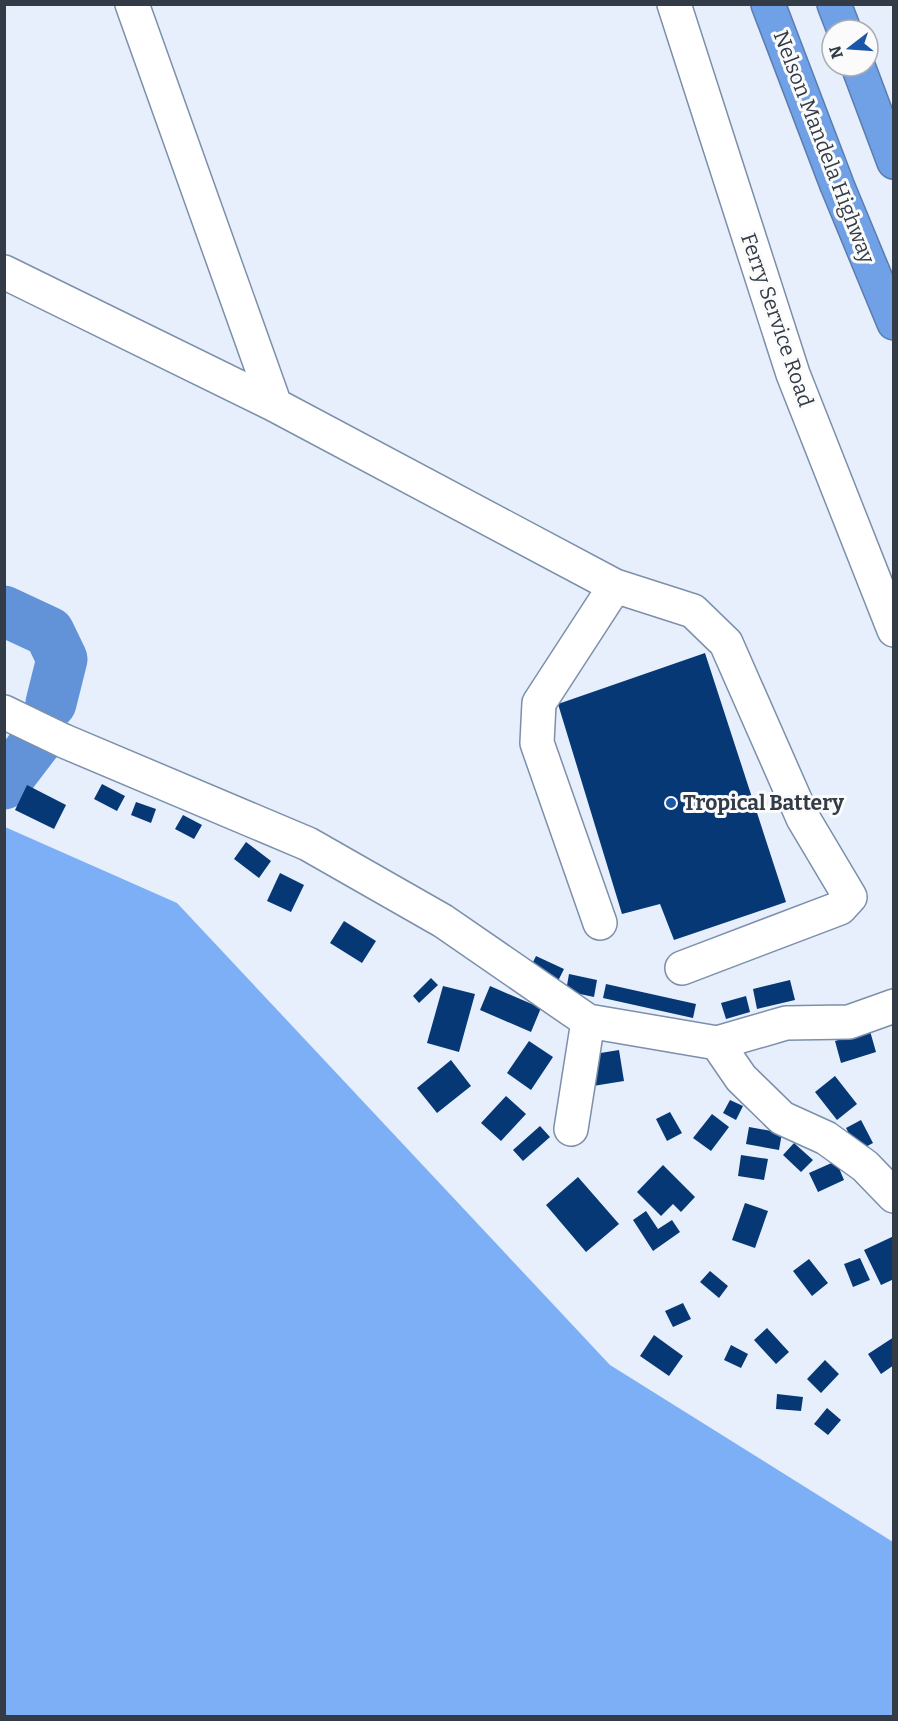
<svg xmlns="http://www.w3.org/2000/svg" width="898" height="1721" font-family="Bitter,serif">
<rect width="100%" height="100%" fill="#e6effb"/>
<path fill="#7daff6" d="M5,827l172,76 433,462 283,177v174h-888z"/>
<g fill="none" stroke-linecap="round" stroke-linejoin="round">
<path stroke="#6293d8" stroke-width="51" d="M4,611l45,21 13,27 -11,44
M4,784l32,-42"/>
</g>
<path fill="#073876" d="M705,653l81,249 -112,38 -14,-36 -38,10 -64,-210z
M102,784l23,12 -8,15 -23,-12z
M27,785l39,20 -12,24 -39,-19z
M136,802l20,7 -5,14 -20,-8z
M183,815l19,10 -8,14 -19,-10z
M246,842l25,19 -12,17 -25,-19z
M280,873l24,12 -13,27 -24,-11z
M344,921l32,20 -14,22 -32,-20z
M536,956l28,13 -6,12 -28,-13z
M569,974l28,6 -3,17 -28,-6z
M431,978l7,7 -19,18 -6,-7z
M790,980l5,20 -38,9 -4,-20z
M606,984l90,20 -3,14 -90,-20z
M443,986l32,8 -16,58 -32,-9z
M490,986l51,22 -10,24 -51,-22z
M746,996l4,16 -24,7 -5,-16z
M870,1031l6,21 -35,11 -6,-22z
M529,1041l24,16 -22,33 -24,-17z
M619,1050l5,31 -31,5 -5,-31z
M451,1060l20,26 -34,27 -20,-25z
M835,1076l22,28 -20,16 -22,-28z
M506,1096l20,18 -25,27 -20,-18z
M730,1100l13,6 -7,14 -13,-7z
M670,1112l12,21 -15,8 -11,-22z
M712,1114l17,13 -18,24 -18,-13z
M861,1120l12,23 -15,8 -12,-23z
M540,1126l10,11 -27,24 -10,-11z
M749,1127l33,6 -3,17 -33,-6z
M794,1143l19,17 -12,12 -18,-17z
M741,1155l27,4 -4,21 -26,-4z
M836,1161l8,19 -26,12 -9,-19z
M663,1165l32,32 -14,15 -8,-8 -12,12 -24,-24z
M578,1177l41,47 -33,28 -40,-47z
M745,1203l23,8 -13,37 -23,-8z
M646,1211l12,18 14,-9 8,12 -27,19 -20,-31z
M894,1236v43l-13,6 -17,-35z
M860,1258l10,22 -17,7 -9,-23z
M809,1259l19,24 -16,13 -19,-25z
M710,1271l18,15 -9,12 -19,-16z
M683,1303l8,16 -18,8 -8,-16z
M767,1328l22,24 -13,12 -22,-24z
M654,1335l29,21 -14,20 -29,-20z
M894,1337v28l-13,9 -13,-20z
M731,1345l17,9 -7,14 -17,-8z
M825,1360l14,14 -18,19 -14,-14z
M777,1394l26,3 -2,14 -25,-2z
M827,1408l14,12 -13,15 -14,-11z"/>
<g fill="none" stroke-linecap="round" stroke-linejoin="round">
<defs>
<path id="minor" d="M132,4l143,401
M674,4l119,370 101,256
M4,272l271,133 340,181 78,25 33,32 77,175 47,79 -10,11 -158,60
M4,712l60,29 244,103 135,77 145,100 129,22 69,-20 63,-1 45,-16
M600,923l-63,-180 2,-40 76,-117
M717,1043l24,35 41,40 44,20 39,28 29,30
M571,1129l17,-108"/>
<path id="highway" d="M768,4l69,181 57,138
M834,4l10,26
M858,66l36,96"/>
</defs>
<use href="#minor" stroke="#7c8fab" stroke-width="36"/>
<use href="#highway" stroke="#5b7dae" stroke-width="36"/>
<use href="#minor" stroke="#fff" stroke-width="33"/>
<use href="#highway" stroke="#70a0e5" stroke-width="33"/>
</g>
<circle fill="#1b57a8" stroke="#fbfbfb" stroke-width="2" cx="671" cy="803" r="6"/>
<g text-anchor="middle" stroke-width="6" stroke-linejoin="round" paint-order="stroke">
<g font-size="21" fill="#333b47" stroke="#fbfbfb">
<text transform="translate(824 147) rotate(69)" y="7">Nelson Mandela Highway</text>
<text transform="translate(777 320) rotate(71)" y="7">Ferry Service Road</text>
</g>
<g font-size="21" font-weight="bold" fill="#333b47" stroke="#fbfbfb" text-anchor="start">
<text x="683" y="810">Tropical Battery</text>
</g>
</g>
<rect width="898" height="1721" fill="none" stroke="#333b47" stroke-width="12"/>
<g transform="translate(850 48) rotate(253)"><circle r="28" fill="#fbfbfb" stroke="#abaeb3" stroke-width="1.5"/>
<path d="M0-4.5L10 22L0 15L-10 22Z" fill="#1b57a8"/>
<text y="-9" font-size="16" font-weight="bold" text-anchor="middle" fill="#333b47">N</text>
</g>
</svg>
